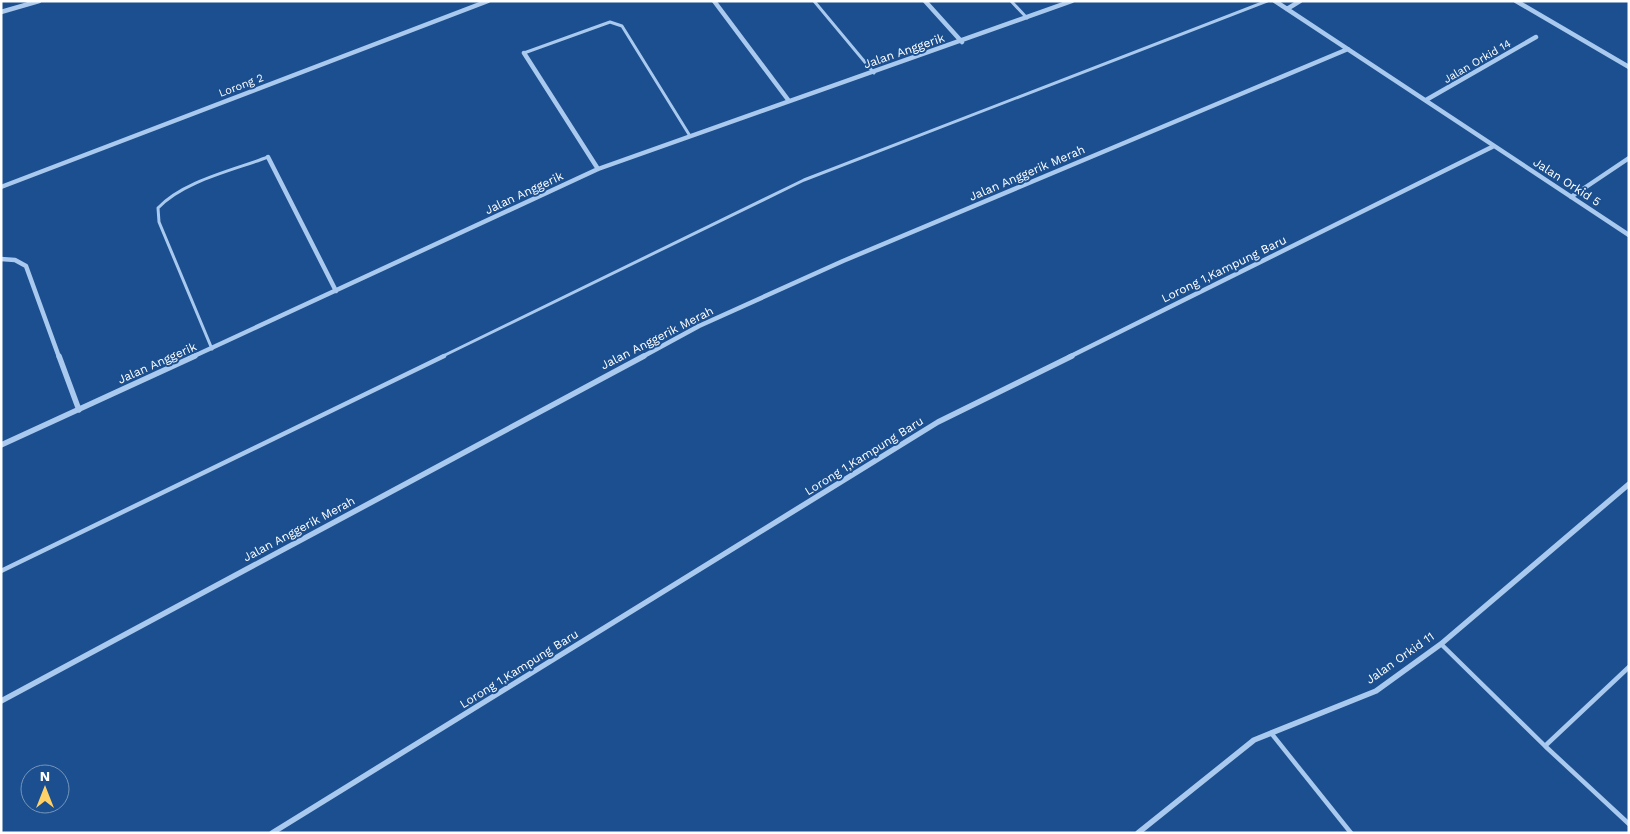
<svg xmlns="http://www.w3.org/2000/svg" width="1630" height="834" font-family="'Work Sans',sans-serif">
<rect width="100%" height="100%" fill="#1b4f8f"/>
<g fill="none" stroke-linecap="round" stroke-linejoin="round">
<path stroke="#a9c9ee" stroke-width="3" d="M814,1l60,72
M1011,1l16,17
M524,53l86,-31 12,4 68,110
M212,349l-53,-127 -1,-14c25,-27 76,-38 110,-51
M441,357l363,-177 463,-179"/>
<path stroke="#a9c9ee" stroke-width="4.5" d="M1,571l443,-215
M1441,644l104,102 84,78
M1271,733l80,100
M1545,746l84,-79"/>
<path stroke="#a9c9ee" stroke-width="4.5" d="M714,1l75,100
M925,1l37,41
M1275,1l354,234
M1516,1l113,66
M1287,9l13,-8
M1,12l38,-11
M524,53l74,116
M1426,100l110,-63
M268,157l68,134
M1,187l487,-186
M1571,197l58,-39
M1,259l14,1 11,6 33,91
M192,357l406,-188 474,-168
M642,357l57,-31 144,-65 505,-212
M1069,357l425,-211"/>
<path stroke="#a9c9ee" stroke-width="5.5" d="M59,356l20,54
M1,445l194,-89
M1,701l643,-345
M272,833l666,-411 134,-66
M1138,833l116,-93 122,-49 65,-47 188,-160"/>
</g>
<g text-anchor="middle" stroke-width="4" stroke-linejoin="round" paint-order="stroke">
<g font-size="11" fill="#fff" stroke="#1b4f8f">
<text transform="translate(1477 61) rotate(-30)" y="4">Jalan Orkid 14</text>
<text transform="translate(241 85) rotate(-21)" y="4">Lorong 2</text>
</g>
<g font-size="12" fill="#fff" stroke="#1b4f8f">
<text transform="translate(904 51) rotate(-19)" y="4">Jalan Anggerik</text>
<text transform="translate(1027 173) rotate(-23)" y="4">Jalan Anggerik Merah</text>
<text transform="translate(1567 182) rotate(33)" y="4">Jalan Orkid 5</text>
<text transform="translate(524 193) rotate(-25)" y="4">Jalan Anggerik</text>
<text transform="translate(1224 269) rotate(-26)" y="4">Lorong 1,Kampung Baru</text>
<text transform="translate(657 338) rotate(-27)" y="4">Jalan Anggerik Merah</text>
<text transform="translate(157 363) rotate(-24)" y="4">Jalan Anggerik</text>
<text transform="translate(864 456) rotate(-32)" y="4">Lorong 1,Kampung Baru</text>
<text transform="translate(299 529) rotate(-28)" y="4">Jalan Anggerik Merah</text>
<text transform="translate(1400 658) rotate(-35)" y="4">Jalan Orkid 11</text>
<text transform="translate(519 669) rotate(-32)" y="4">Lorong 1,Kampung Baru</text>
</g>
</g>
<rect width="1630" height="834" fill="none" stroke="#ffffff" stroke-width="5"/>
<g transform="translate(45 789)"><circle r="24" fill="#1b4f8f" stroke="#7695bc"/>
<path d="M0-4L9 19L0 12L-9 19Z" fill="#ffd166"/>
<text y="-8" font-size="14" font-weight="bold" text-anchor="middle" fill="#ffffff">N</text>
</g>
</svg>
